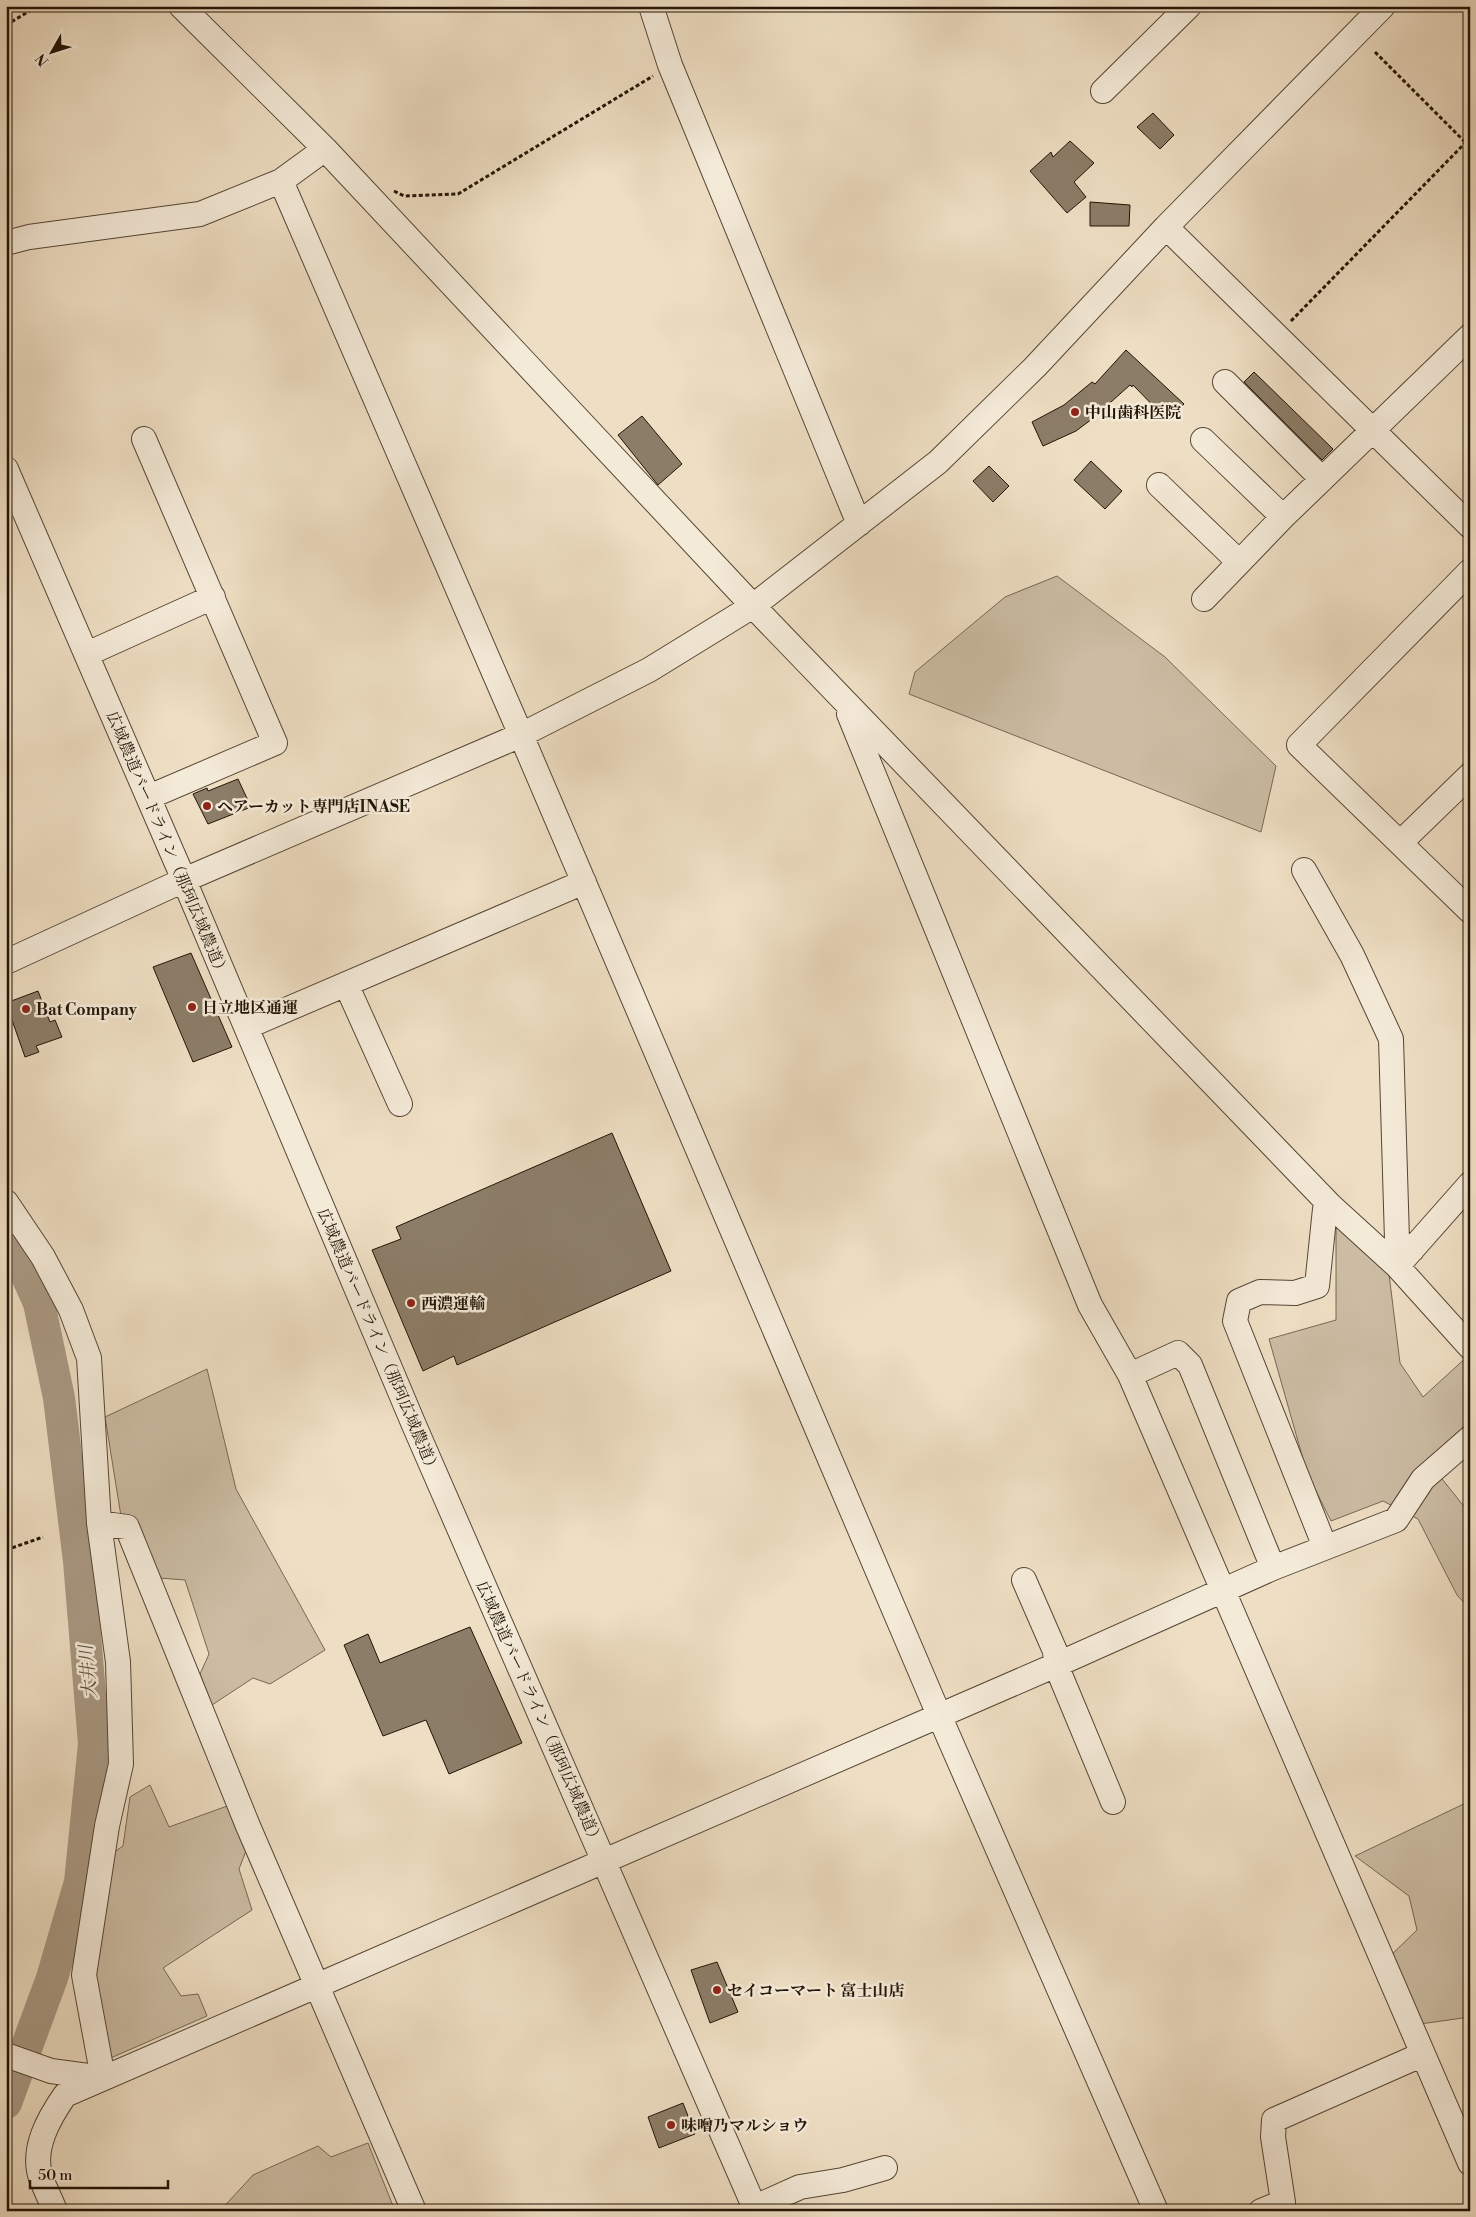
<svg xmlns="http://www.w3.org/2000/svg" width="1476" height="2217" font-family="'Libre Bodoni','Noto Serif JP',serif">
<rect width="100%" height="100%" fill="#eedec3"/>
<filter id="stains"><feTurbulence type="fractalNoise" baseFrequency=".004" numOctaves="4"/><feColorMatrix values="0 0 0 0 .2 0 0 0 0 .09 0 0 0 0 .02 0 0 0 .5 -.17"/></filter>
<radialGradient id="worn" r=".72"><stop offset=".6" stop-color="#630" stop-opacity="0"/><stop offset="1" stop-color="#630" stop-opacity=".3"/></radialGradient>
<path fill="#cbbca3" stroke="#766854" d="M1057,576l108,81 111,109 -15,66 -352,-138 6,-22 90,-75z
M1336,1226l53,48 11,89 23,34 46,-42 1,1v65l-43,39 43,54v95l-13,-14 -39,-76 -35,-18 -52,20 -24,-48 -38,-134 67,-19z
M207,1369l29,120 89,161 -55,34 -17,-6 -41,27 -12,-31 9,-20 -24,-74 -26,-2 -33,-31 -21,-130z
M150,1785l19,42 61,-22 19,38 -10,26 13,41 -89,58 18,28 17,-2 9,22 -101,44 -15,-83 19,-122 13,-9 7,-49z
M1470,1801v216l-50,7 -33,-65 30,-29 -8,-34 -54,-40z
M368,2143l27,68h-175l33,-36 65,-29 13,11z"/>
<g fill="none" stroke-linecap="round" stroke-linejoin="round">
<path stroke="#a99983" stroke-width="32" d="M6,1240l8,7 25,56 20,95 20,163 15,183 -14,138 -28,96 -46,125"/>
</g>
<path fill="#8c7d68" stroke="#221406" d="M1153,113l21,22 -14,14 -23,-22z
M1070,141l24,22 -20,19 12,15 -19,16 -37,-42 21,-19 2,5z
M1090,202l40,3 -1,21h-39z
M1126,350l58,54 -16,17 -35,-36 -1,2 -2,-2 -38,34 -16,12 -33,15 -11,-24 32,-17 28,-23 3,2z
M1254,372l79,77 -11,11 -78,-78z
M642,416l40,48 -24,21 -40,-50z
M1091,461l31,30 -17,18 -31,-29z
M989,466l20,20 -16,16 -20,-21z
M238,779l13,28 -43,17 -15,-30 14,-6 1,3z
M191,953l41,94 -39,15 -40,-95z
M38,991l12,31 5,-2 7,17 -26,9 3,6 -14,5 -19,-54z
M612,1133l59,138 -214,94 -3,-9 -31,15 -51,-121 29,-11 -5,-12z
M470,1627l52,116 -73,31 -23,-54 -43,16 -39,-91 24,-11 12,29z
M717,1962l21,50 -28,11 -19,-53z
M683,2103l12,31 -36,14 -11,-31z"/>
<g fill="none" stroke-linecap="round" stroke-linejoin="round">
<defs>
<path id="minor" d="M181,6l144,143 428,457 577,599 67,61 73,81
M651,6l19,59 189,459
M1103,91l86,-85
M281,181l240,554 418,980 217,496
M1166,227l304,299
M6,243l23,-6 171,-23 81,-33 44,-32
M1225,382l97,97
M144,439l131,304 -126,54
M1203,440l80,77
M6,469l178,411 230,545 342,786
M1159,485l80,77
M1470,571l-171,174 171,166
M1204,599l79,-82 187,-181
M87,654l126,-57
M849,714l241,591 40,70 340,788
M1400,843l70,-68
M1304,870l48,85 39,84 6,201 15,10
M6,962l178,-82 337,-145 128,-65 104,-64 185,-144 97,-95 131,-140 217,-221
M346,984l54,120
M246,1027l338,-145
M6,1202l37,55 28,53 18,48 10,165 19,139 3,102 -14,62 -23,149 19,103
M1401,1262l69,-78
M1130,1375l48,-22 12,12 83,203
M99,1523l28,4 121,299 166,385
M1325,1547l-90,-226 4,-20 21,-9 35,1 22,-7 8,-77 5,-4
M1024,1580l31,71 1,14 57,137
M6,2055l45,16 52,7
M755,2207l45,-20 43,-7 42,-12
M55,2211c-4,-11 -10,-22 -14,-33 -10,-29 8,-60 24,-83l991,-430 217,-97 123,-48 27,-41 47,-41
M1261,2211l22,-9 -10,-65 1,-17 147,-65"/>
</defs>
<use href="#minor" stroke="#554635" stroke-width="26"/>
<path stroke="#221406" stroke-width="3" stroke-dasharray="4 2.5" stroke-linecap="butt" d="M6,25l32,-19
M1375,52l95,95
M394,191l10,5 54,-2 195,-118
M1291,321l179,-183
M6,1550l37,-13"/>
<use href="#minor" stroke="#f4ead8" stroke-width="24"/>
</g>
<g fill="#8f2418" stroke="#f4ead8" stroke-width="2">
<circle cx="1075" cy="412" r="5"/>
<circle cx="207" cy="806" r="5"/>
<circle cx="192" cy="1007" r="5"/>
<circle cx="26" cy="1009" r="5"/>
<circle cx="411" cy="1303" r="5"/>
<circle cx="717" cy="1990" r="5"/>
<circle cx="671" cy="2125" r="5"/>
</g>
<g text-anchor="middle" stroke-width="5" stroke-linejoin="round" paint-order="stroke">
<g font-size="16" font-weight="bold" fill="#221406" stroke="#f4ead8" text-anchor="start">
<text x="1085" y="418">中山歯科医院</text>
<text x="217" y="812">ヘアーカット専門店INASE</text>
<text x="202" y="1013">日立地区通運</text>
<text x="36" y="1015">Bat Company</text>
<text x="421" y="1309">西濃運輸</text>
<text x="727" y="1996">セイコーマート 富士山店</text>
<text x="681" y="2131">味噌乃マルショウ</text>
</g>
<g font-size="16" fill="#221406" stroke="#f4ead8">
<text transform="translate(168 844) rotate(67)" y="6">広域農道バードライン（那珂広域農道）</text>
<text transform="translate(379 1341) rotate(67)" y="6">広域農道バードライン（那珂広域農道）</text>
<text transform="translate(540 1713) rotate(66)" y="6">広域農道バードライン（那珂広域農道）</text>
</g>
<g font-size="18" font-style="italic" fill="#5f503e" stroke="#f4ead8">
<text transform="translate(88 1672) rotate(-95)" y="6">大井川</text>
</g>
</g>
<rect width="1476" height="2217" fill="none" stroke="#eedec3" stroke-width="25"/>
<rect x="8" y="8" width="1461" height="2202" fill="none" stroke="#221406" stroke-width="2.5"/>
<rect x="12" y="12" width="1451" height="2192" fill="none" stroke="#221406"/>
<g transform="translate(52 52) rotate(231)" stroke="#f4ead8" stroke-width="4" paint-order="stroke">
<path d="M0-4L9 19L0 12L-9 19Z" fill="#221406"/>
<text y="-8" font-size="14" font-weight="bold" text-anchor="middle" fill="#221406">N</text>
</g>
<path d="M30 2180v8h138v-8" fill="none" stroke="#221406" stroke-width="2.5"/>
<text x="38" y="2180" font-size="15" fill="#221406" stroke="#f4ead8" stroke-width="4" paint-order="stroke">50 m</text>
<rect width="100%" height="100%" filter="url(#stains)"/>
<rect width="100%" height="100%" fill="url(#worn)"/>
</svg>
